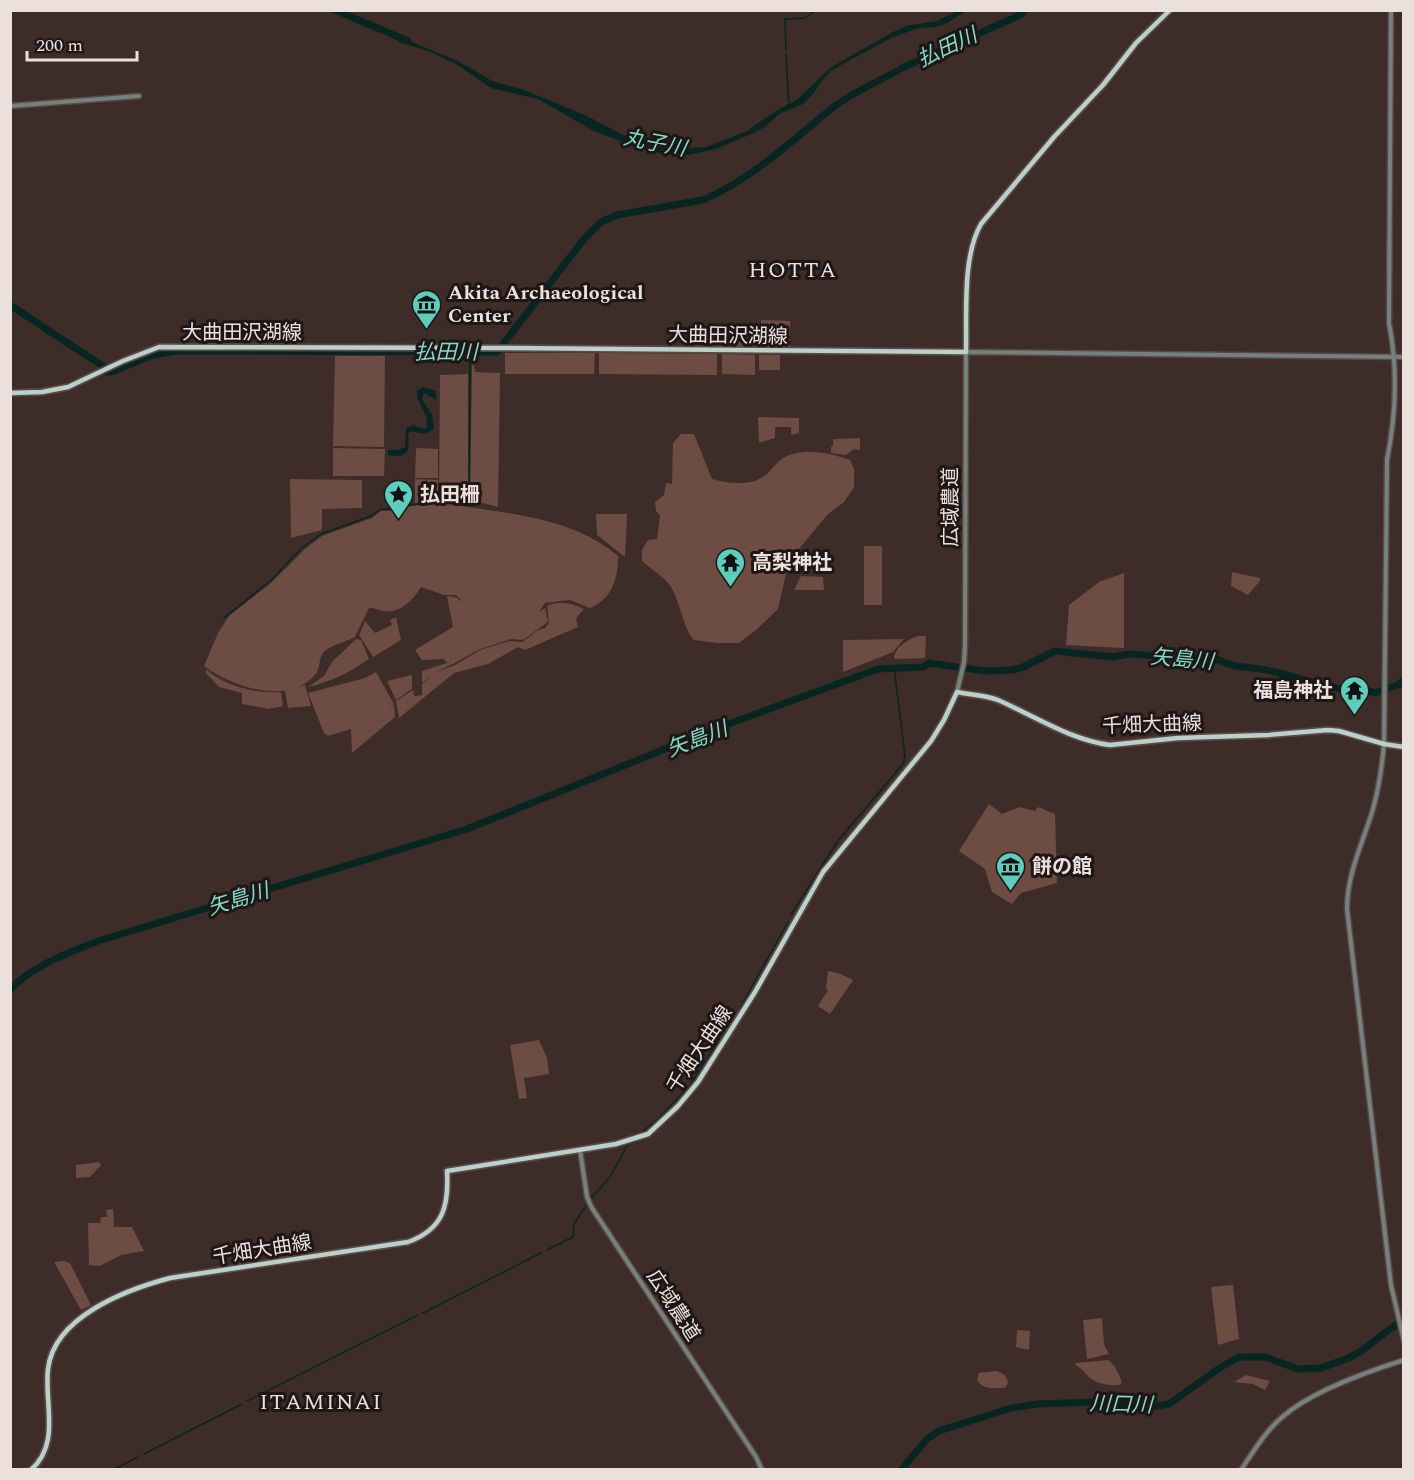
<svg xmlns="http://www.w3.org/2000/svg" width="1414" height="1480" font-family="Spectral,'Noto Sans JP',serif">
<rect width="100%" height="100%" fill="#3d2c28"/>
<path fill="#6d4c44" d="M761,320l29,1v26h-30z
M692,329l62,2v15l-62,-1z
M505,353h90l-1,21h-89z
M599,353l118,1v21l-118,-1z
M722,354l33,1v20l-33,-1z
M759,355h21v15h-21z
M335,356h50l-1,91 -51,-1z
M472,365h2l1,7 25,1 -2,134 -20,-5 -8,1z
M468,374v129l-29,-2 1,-126z
M758,417l41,1v15l-8,2v-8h-16v11l-16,5z
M681,434h13l18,45c18,5 42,8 57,-7 7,-8 11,-14 21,-17 19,-7 42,-1 60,5l4,9v18l-10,15 -17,13 -38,46 -11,48 -22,21 -17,13h-22l-23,-3c-13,-15 -13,-41 -26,-57 -7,-8 -18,-15 -26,-22v-11l6,-10 9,-1 3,-24 -4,-4 -1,-9 9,-7 2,-12 6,1 1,-41z
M860,438v12l-6,-1 -8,6 -15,-2v-6l2,-1v-7z
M333,448l52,1 -1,27h-51z
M416,448l22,1v29h-23z
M290,479l72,1v28l-40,1v21l-31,8z
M415,479l23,1v21l-23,2z
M441,503c58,10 130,12 177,53 0,23 -6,43 -28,52l-20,-8 -25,3 -6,9 6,-4 3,14 -25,18 -12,-1 -33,11 -27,15 -1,-3v3l-16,8 21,-8 25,-15 29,-9 13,1 16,-12 7,-2 4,-5 -2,-17c12,-6 25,-3 37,3l-8,9 2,9 -53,23 -7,-3 -30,17 -34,9 -55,45 -3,-17 17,-11 1,6 8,-1v-11l12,-10 -12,9v-12l25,-8 -3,-4 -22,1 -7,-10 38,-23 -6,-31 8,1 8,5 -7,-7h-12l-23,-8c-7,12 -21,27 -37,24 -6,-1 -9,-3 -15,-3l-14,29c-9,5 -21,7 -29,13 -9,7 -4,17 -11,25 -27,31 -83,12 -111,-9l14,-33 11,-17 42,-33 34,-34 17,-13 50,-18 9,-7h12l18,-5z
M596,514h31l-2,43 -28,-22z
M864,546h18v59h-18z
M1232,572l28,6v3l-12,14 -17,-9z
M1124,573v75l-58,-3 3,-40 30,-23z
M801,576l22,1 1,13h-30z
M396,617l5,23 -28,17 -14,-22 6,-14 10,12 17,-8 -2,-5z
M918,636h8l-1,22 -31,1c0,-12 14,-19 24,-23z
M356,639l5,1 8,19c-21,14 -36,22 -61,28l16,-11 8,-14z
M904,639l-11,13 -50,20v-32z
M207,670c18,16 49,24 74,22l2,14 -14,3 -27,-5v-11l-23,-6 -14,-15z
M376,672l18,32 -6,4 6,-3 1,12 -43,36 -1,-24 -23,7 -4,-3 -16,-40 57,-15z
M412,675v14l-16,11 -9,-19z
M305,685l6,21 -23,2 -3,-17z
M989,804l13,10 17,-7 16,4 3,-4 17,7 2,69 -36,10 -9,11 -20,-12 -7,-23 -26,-18z
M828,971l10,2 15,7 -23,34 -12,-8 10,-16 -2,-1z
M539,1040l8,18 2,16 -25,4 3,20 -8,1 -9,-54z
M99,1162l2,3 -11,12 -14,1v-13z
M113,1209l1,18h18l12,24 -23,4 -21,11 -11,-1 -1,-42h12l1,-6h6l-1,-7z
M64,1261l6,2 21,42 -10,5 -27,-48z
M1233,1285l6,54 -21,6 -7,-58z
M1102,1318l2,26 5,10 -22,5 -4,-39z
M1017,1330l13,1 -1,19 -13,-3z
M1108,1360c7,4 11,15 14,22l-2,3c-9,1 -23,-1 -30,-7 -6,-6 -7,-9 -15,-13l1,-2z
M995,1371c7,1 12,4 13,12l-3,5c-11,0 -21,3 -28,-8l2,-7z
M1246,1375l24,6 -5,9 -12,-6 -19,-2z"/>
<path fill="#072621" d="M957,11h9l-19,12 -11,4 -17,1 -26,9 -45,24 -17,10 -8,8 -10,15 -10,10 -24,10 -14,13 -16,8 -33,14 -28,6 -25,-1 -28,-7 -43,-17 -54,-31 -47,-11 -35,-24 -28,-13 -29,-9 1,-5 60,25 32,19 32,9 63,26 45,24 20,7 39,1 15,-1 39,-15 34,-23 18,-9 33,-32 61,-35 15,-7 31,-5z
M423,387l13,4v9l-12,-7 -2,6 10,16 2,13c-7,9 -14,5 -23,3l-3,3c2,18 0,24 -20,21v-5h10l7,-3 1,-19 7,-3 11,4 3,-2c2,-14 -10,-21 -10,-36z"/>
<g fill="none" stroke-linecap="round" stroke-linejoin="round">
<path stroke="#072621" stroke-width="1.5" d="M786,51l-1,-32 20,-1 11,-8
M786,55l3,50
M224,618l46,-37 33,-34 18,-13 50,-18 10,-7h14l16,-4 27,-3 31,2 1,-152
M791,915l46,-73 66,-78 2,-8 -11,-89
M740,1008l48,-86
M641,1133l17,-14 32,-34 27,-41 7,-18 9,-6 4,-6
M591,1198l19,-21 18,-33 13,-5
M547,1250l26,-13 1,-13 12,-18
M423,1313l118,-60
M247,1401l171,-86
M144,1454l98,-50
M113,1470l25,-13"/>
<path stroke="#072621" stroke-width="7" d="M335,10l73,31
M902,68l120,-54 2,-4
M10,305l29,19
M43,327l60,39
M107,372h4l42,-17 23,-4 321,1 87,-113 17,-17 16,-7 86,-15c47,-20 89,-59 128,-91 20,-16 46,-27 68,-39
M10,990c19,-23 61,-38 88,-49l369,-112 245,-99 166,-61 45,-2 6,-4 56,8 27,-1 11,-3 32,-16 57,6 18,-3 89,6c14,8 26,6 41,9 28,4 55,16 83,20 12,2 21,-1 32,4l23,-8 6,-5
M901,1470l26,-31 12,-8 72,-23 26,-4 59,-2h17l32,6 24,-4 52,-37 18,-10h26l33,12 23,-1 25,-9 14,-7 34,-26 10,-4"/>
<defs>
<path id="minor" d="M1391,10l-2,313c9,45 7,92 -2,137l-3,284c-2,22 -5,44 -11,65 -10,34 -26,64 -26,100l44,376 13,56
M10,106l129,-10
M957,692l7,-30 1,-16 1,-294 438,5
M580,1150l7,47 5,11 164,249 6,13
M1241,1470c12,-18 24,-38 40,-52 29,-26 85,-46 123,-58"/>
<path id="major" d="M10,393l32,-1 26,-5 55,-26 36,-14 340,1 467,4c1,-38 -4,-95 15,-128l73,-87 49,-52 33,-42 34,-33
M31,1470c30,-27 13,-66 17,-101 6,-52 77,-79 122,-91l238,-36c36,-13 41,-37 39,-71l169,-27 32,-10 30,-28 20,-24 57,-90 68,-120 108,-131 13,-21 13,-28c14,3 28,3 41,8 36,16 73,40 112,45l68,-7 90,-3 60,-5 11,1 45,13 20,3"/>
</defs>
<use href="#minor" stroke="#594945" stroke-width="7"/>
<use href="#major" stroke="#594945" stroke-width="8"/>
<use href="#minor" stroke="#76807e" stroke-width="4"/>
<use href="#major" stroke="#bbcfcb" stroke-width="4.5"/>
</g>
<defs>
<symbol id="museum-pin" viewBox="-11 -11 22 30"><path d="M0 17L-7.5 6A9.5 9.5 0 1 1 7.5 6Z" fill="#5ccebb" stroke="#1e1715"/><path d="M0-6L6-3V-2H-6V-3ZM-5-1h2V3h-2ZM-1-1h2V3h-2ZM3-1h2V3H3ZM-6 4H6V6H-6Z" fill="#111"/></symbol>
<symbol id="sight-pin" viewBox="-11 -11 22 30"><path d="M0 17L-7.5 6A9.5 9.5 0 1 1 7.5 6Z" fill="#5ccebb" stroke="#1e1715"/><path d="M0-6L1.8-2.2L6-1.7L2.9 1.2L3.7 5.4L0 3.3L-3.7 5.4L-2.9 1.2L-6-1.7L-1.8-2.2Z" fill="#111"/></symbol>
<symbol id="temple-pin" viewBox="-11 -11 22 30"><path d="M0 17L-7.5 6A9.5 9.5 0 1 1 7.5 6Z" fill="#5ccebb" stroke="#1e1715"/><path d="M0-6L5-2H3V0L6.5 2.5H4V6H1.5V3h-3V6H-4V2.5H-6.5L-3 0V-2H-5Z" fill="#111"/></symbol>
</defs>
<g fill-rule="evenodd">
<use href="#museum-pin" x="410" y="288" width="33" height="45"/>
<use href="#sight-pin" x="382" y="478" width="33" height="45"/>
<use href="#temple-pin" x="714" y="546" width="33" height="45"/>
<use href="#temple-pin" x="1338" y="674" width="33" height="45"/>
<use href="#museum-pin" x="994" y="850" width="33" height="45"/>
</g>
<g text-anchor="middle" stroke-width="6" stroke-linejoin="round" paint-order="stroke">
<g font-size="20" font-weight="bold" fill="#ece0dd" stroke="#1e1715" text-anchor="start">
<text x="448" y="299">Akita Archaeological<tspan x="448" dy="23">Center</tspan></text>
<text x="420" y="501">払田柵</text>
<text x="752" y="569">高梨神社</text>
<text x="1333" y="697" text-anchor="end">福島神社</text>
<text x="1032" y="873">餅の館</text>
</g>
<g font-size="20" fill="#ece0dd" stroke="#1e1715">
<text x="242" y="339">大曲田沢湖線</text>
<text transform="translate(728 335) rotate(1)" y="7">大曲田沢湖線</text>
<text transform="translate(950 507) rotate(-90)" y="7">広域農道</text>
<text transform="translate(1152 724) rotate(-2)" y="7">千畑大曲線</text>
<text transform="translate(699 1049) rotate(-56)" y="7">千畑大曲線</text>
<text transform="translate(262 1249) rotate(-9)" y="7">千畑大曲線</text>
<text transform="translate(674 1305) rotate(57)" y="7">広域農道</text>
</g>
<g font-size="21" font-style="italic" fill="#80dccb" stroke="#1e1715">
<text transform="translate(947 47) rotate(-25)" y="7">払田川</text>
<text transform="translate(655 143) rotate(11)" y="7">丸子川</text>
<text x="446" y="359">払田川</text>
<text transform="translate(1182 659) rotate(5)" y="7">矢島川</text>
<text transform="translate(697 739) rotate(-21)" y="7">矢島川</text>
<text transform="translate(238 899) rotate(-17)" y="7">矢島川</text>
<text transform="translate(1121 1404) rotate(2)" y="7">川口川</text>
</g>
<g font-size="22" letter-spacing="1.5" fill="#ece0dd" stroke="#1e1715">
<text x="793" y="277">HOTTA</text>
<text x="321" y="1409">ITAMINAI</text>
</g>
</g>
<rect width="1414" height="1480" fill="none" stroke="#ece0dd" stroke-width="24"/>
<path d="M27 51v9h110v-9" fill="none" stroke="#ece0dd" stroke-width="3"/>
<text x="36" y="51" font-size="18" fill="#ece0dd" stroke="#1e1715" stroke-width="4.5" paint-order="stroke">200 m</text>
</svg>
